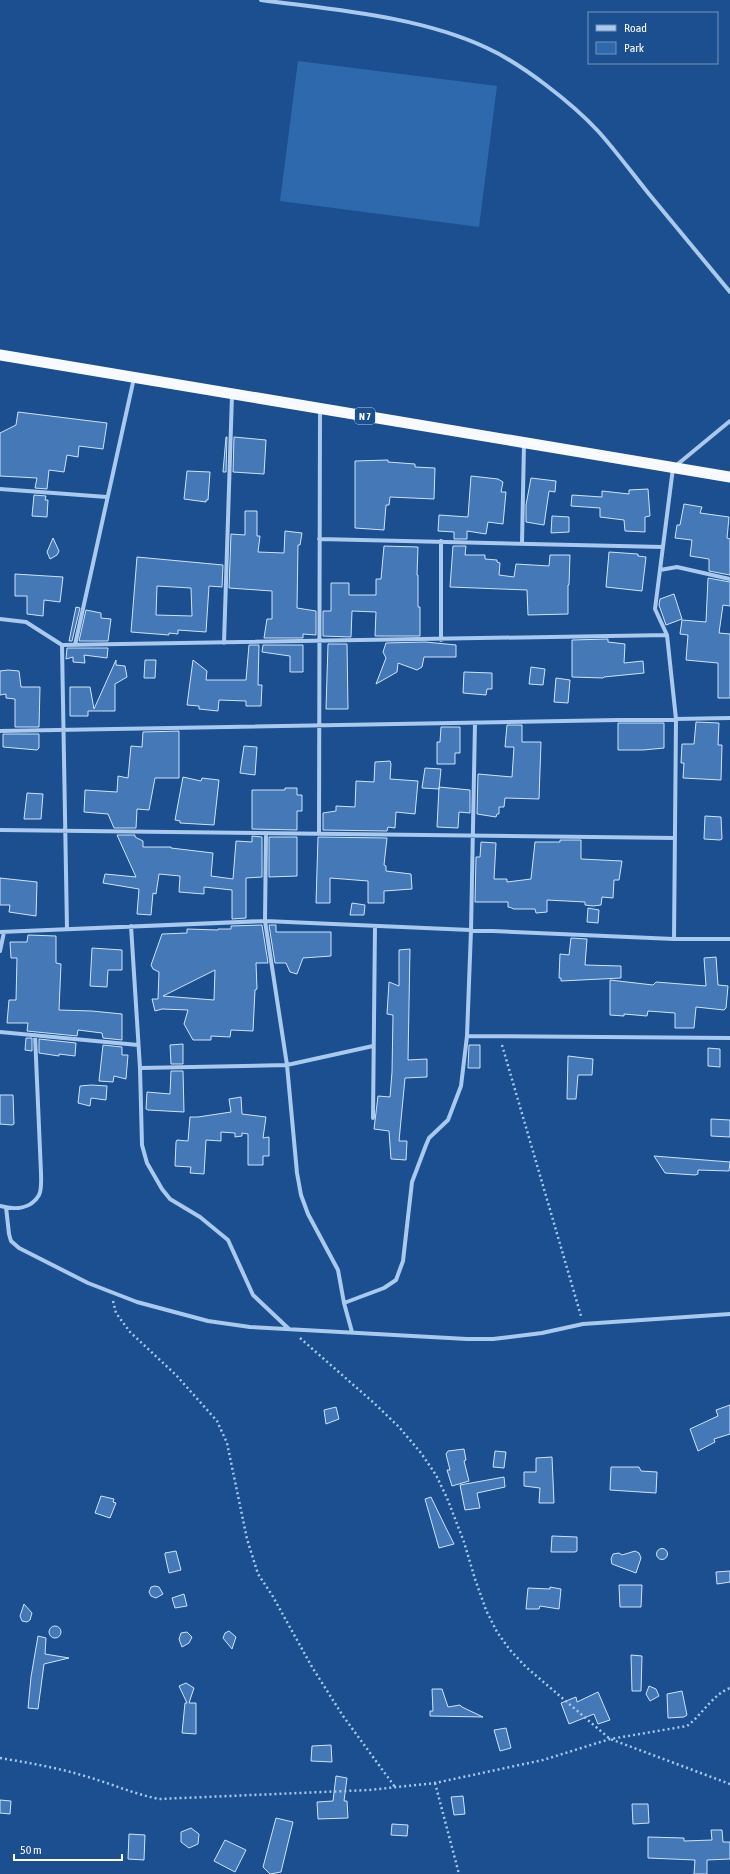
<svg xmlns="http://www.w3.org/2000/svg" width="730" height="1874" font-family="'Asap Condensed',sans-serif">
<rect width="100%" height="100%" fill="#1b4f8f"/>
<path fill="#2e69ad" d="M298,61l199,25 -18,141 -199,-26z"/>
<path fill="#4478b7" stroke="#cfe3fa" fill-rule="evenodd" d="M18,412l89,11 -4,26 -24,-3 -1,11 -11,-2 -3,17 -15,-2 -2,19 -12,-1 2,-10 -37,-2v-43l16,-8z
M226,437h1l-1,35h-3z
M234,437l32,3 -2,34 -31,-2z
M388,460v2l27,2v3l20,1 -1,31 -44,-2 -1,8h-3l-2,25 -29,-2v-67z
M187,471l23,1 -2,28h-2v2l-22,-3z
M471,476l27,3 5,3 -2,10h5l-3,32 -15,-2 -2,12 -19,-3v8h-13v-7l-16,-1 1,-16 29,2z
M531,478l25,3 -1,11 -6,-1 -5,34 -18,-3v-17z
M648,489l2,27 -5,1v15l-20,-1 -1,-11 -24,-3v-9l-29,-2 1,-11 30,2v-6l27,3v-4z
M34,495l12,1 -1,4h3l-1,17 -15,-1z
M684,504l18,3 -2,6 29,4 -2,21 3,1v36l-21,-4v-12l-19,-3 2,-16 -17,-2 2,-13h3z
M245,511h12v25h3l-2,16 26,1 1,-22 17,2 -2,12h-2l-1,63 19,3v24l-13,-1v4h-39l3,-19h5v-28l-43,-3 2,-54 14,1z
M552,516l17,1v15l-18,1z
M53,538l6,13 -2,4 -7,4 -3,-7z
M384,546l34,1 -1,28h1v32h2v29h-45l1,-24 -24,-1 -1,26 -28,-1v-25h8v-28h18v12h27v-16h5z
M453,546h13l-1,9h20v4l12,1v2l3,1 -1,12 15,2 2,-13 33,2 1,-11h20l-1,30h-1v29l-40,1 -1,-25 -77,-3z
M609,552l29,2v2l8,1 -4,34 -36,-4z
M137,557l86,8 -1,22 -13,-1 -3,46 -28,-2v4l-9,-1v2l-38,-3zM157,586l34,2 1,28 -36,-1z
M15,574l48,3 -3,25 -16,-2 -1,16 -16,-2v-18h-12z
M708,578l22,4v24l-7,-1 -4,28 11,1v64h-12v-35l-32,-3 2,-25 -8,-1 2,-14 24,2z
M674,594l8,25 -16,6 -7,-20 1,-6z
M76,607l4,1 -8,33h-3z
M86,610l15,3v5l10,1 -3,22h-29z
M608,639v3l17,2 -1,19 19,-2 1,12 -40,4 -1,1 -31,-1v-37z
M425,642l31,3v12h-32l-2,10 -5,3 -19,-7 -1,9 -21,12 10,-26 -3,-6 3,-9z
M328,644h19l1,65h-22z
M249,645h10l-1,40h4l-1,21h-15v-5l-27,-1 -1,11 -19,-2v-3l-12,-1 6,-45 14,11 -1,9h40z
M263,645h40v27h-13v-16l-28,-4z
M67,648h41l-1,10 -23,-3 1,8 -12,-1v-5l-7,2z
M116,660v5l9,1 2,11 -12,7v27h-27v5h-18v-29h20l4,22z
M145,660h11l-1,18h-11z
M531,667l14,2 -2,16 -14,-1z
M8,670l11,1 2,16h19l-1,40h-24v-28l-9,-1v-4l-6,1v-24z
M464,672l28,1v16h-5l-1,6 -23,-2z
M556,678l14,2 -2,23 -14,-1z
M696,722l23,1 -1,22h4l-1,35 -38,-2 1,-15h-3l1,-19h12z
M618,723h46v25l-21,2h-25z
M507,725h15v17h19l-2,57 -34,-1 -1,9h-5v7h-2l-1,3 -19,-3 1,-40 34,3 2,-30h-9z
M441,727h19v26h-5v11h-18v-22h3z
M179,731v47h-24l-6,32 -12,-1 -1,19h-22l-6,-14 -24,-2 1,-22 32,2 1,-16 10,2 3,-32 11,1 1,-15z
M3,734h36v14l-2,2 -34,-3z
M244,746l13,1 -2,28 -15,-2z
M390,761l1,3 -1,15 28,2 -3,33 -19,-2 -1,16 -7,-1 -1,4 -64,-1v-17l13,-2v-5l19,1 1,-26 18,1 1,-20z
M425,768l16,1 -2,20 -17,-1z
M183,777l18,4 1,-3 17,2 -5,45 -34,-2v-2l-5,-1z
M439,787l31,3v23l-11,-1 -1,16 -21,-1z
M285,788h12v7h5v16h-5v19l-45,-1v-39h33z
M27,793l16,1 -2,25h-17z
M705,816l16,1 1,22 -2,1 -16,-1z
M117,835h18v2l8,4v6h28v1l42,5 -2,23 22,3 3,-38 16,1v-6l10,1v40l-16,1v40l-14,1v-29l-28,-3v7l-25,-2 1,-16 -21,-2 -3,20 -3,-1 -2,22 -14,-1 2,-25 -36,-6 2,-9 31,3z
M269,837h28v39l-28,1z
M318,837l69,1 -3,27 2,1v5l25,3 1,15 -28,2v12h-16v-22l-38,-3v25h-14z
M560,840h21v19l41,2 -3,19h-5l-1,18 -11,-1 -1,8 -8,1 -8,-1v-3l-38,-2v12l-11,1 -1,-4h-22l-1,-1 -4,-1v-5h-33l1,-45h4l1,-15 15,1 -2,36h13v3l24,-3 4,-37h25z
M0,878l37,4 -1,34 -27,-4 1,-7h-10z
M352,903l13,2 -1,10h-14z
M588,908l11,2 -1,13 -11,-1z
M262,925l6,38h-12l1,26 -2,1 -2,41 -22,-1 -1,7 -19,-1v4h-18l-9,-16 4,-14 -26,-1 -7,2 -3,-12h6l1,-27 -6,-3 -2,-4 11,-31 25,-1v-4l31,1v-1h13v-3zM215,970l-1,30 -51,-4z
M269,925h7v7h55v24l-28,2 -6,16 -7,-2 -4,-9h-11z
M28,935l28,1v27l5,1 -2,46 33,1 30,3v26l-19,-2 -1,-5 -24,-3 -1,6 -50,-5 1,-8h-21l2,-23h7l1,-42h-6l-1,-16h17z
M571,938l16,1 -2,26 36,1v12l-60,3v-3h-2l1,-24 9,1z
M92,948l30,2v20h-14l-1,17 -17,-1z
M410,949l-2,111 19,-1v18l-22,1 -6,63h8l-1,19 -15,-1 -2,-28 -15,-2 4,-33 12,1 2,-25 1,-57 -6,-1 2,-32 10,4v-36z
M716,957l2,28 10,1 -2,22 -2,2 -28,-3 -2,21h-19v-15l-27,-2 -1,5 -23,-2v2l-14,-1v-35l43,5 3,-3 50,4 -2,-28z
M26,1038h6v13l-7,-1z
M39,1039l37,4 -1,13 -16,-2v2l-20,-3z
M183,1044v20h-12l-1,-19z
M103,1045l19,2v8h6l-2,24 -12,-3 -1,6 -14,-1z
M469,1045h11v23h-12z
M708,1048l12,1v18l-12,-1z
M568,1056l25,3 -1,16h-14l-2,24h-9z
M171,1071h12l1,41 -36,-2 -2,-1 1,-17 23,2z
M91,1085l16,1 -1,14 -15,-2 -1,8 -12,-3 2,-17z
M0,1095h13l1,29 -2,1 -12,-1z
M241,1097l1,17 24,3 -3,21 6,-1v19h-6v9h-15v-31l-6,-1v3l-7,1v-4l-14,-1v9l-15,-1 -2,34 -14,-1 1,-6 -16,-1 1,-24 1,-2 11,1 2,-24h8l33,-5 -2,-13z
M711,1119l19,1v17l-19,-1z
M654,1156l76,6 -1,9 -31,-1v4l-3,1 -30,-2z
M730,1405v29l-16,5 1,3 -17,9 -8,-22 28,-13 -2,-6z
M336,1407l3,12 -13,5 -2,-14z
M464,1449l2,11 -2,1 5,20 -17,5 -5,-16h3l-4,-16 2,-3z
M495,1451l11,1 -2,16 -11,-1z
M552,1457l2,46h-15l1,-15 -16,-2v-14h12v-14z
M611,1467h28l2,4 16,1 -1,21 -46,-3z
M504,1477l1,10 -28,6 3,15 -15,2 -5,-25z
M101,1496l13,3 -1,3 3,1 -6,15 -15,-5z
M431,1497l14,29 9,18 -15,4 -14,-49z
M552,1536l25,1v14l-2,1h-24z
M656.5 1554a5.5 5.5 0 1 1 11 0a5.5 5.5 0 1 1-11 0Z
M176,1551l5,19 -12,3 -4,-18v-2z
M635,1551l4,2 2,5 -5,15 -24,-9 -1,-5 2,-5 6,-1 3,2z
M730,1571v11l-13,2 -1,-12z
M619,1585h23l-1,22h-21z
M155,1586l4,1 4,7 -7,4 -5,-2 -2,-4 2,-5z
M550,1587l11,2 -2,20 -19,-3 -1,3h-13l2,-21 22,1z
M184,1594l3,12 -12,2 -3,-10z
M24,1604l8,9 -2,7 -3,2 -5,-1 -2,-5z
M49 1632a6 6 0 1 1 12 0a6 6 0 1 1-12 0Z
M229,1631l7,6 -4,12 -9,-11 2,-5z
M187,1632l5,5 -3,6 -7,4 -3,-8 2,-6z
M38,1636l8,2 -1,16 24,4 -25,6 -6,45 -10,-1 3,-31z
M631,1655l11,1 -1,35h-9z
M186,1683l8,5 -5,15h7v31l-14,-1 3,-30h2l-8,-17z
M649,1686l7,3 3,7 -9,5 -4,-7z
M432,1689h10l6,18 12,-2 2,2 21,10 -53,-1v-5h3z
M682,1691l5,24 -3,2 -16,1 -1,-24z
M598,1692l12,28 -12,4 -4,-10 -25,10 -8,-21 15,-6 1,5z
M506,1728l5,20 -11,3 -6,-21z
M331,1745l1,17 -21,-1 1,-15z
M336,1776l11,2 -3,23h3l1,17 -30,1 -1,-17 16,-1z
M463,1796l2,18 -11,1 -3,-18z
M0,1800l11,1 -1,13 -10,-1z
M632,1804h16l1,19 -16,1z
M276,1818l17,4 -12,50 -11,2 -7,-7z
M392,1824l16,1 -1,11 -16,-1z
M191,1828l8,6 -1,10 -9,4 -8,-6v-10z
M711,1830h11l1,12h7v17l-23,1v14h-13l1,-14 -47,-2v-21l36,1v3l28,-1z
M129,1834l16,1 -1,25 -16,-1z
M225,1840l21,10 -11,22 -21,-11z"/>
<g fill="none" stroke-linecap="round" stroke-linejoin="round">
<path stroke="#a9c9ee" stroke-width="2.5" stroke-dasharray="2 3" stroke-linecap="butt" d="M502,1045l79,271
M113,1301l3,12 14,19 46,43 41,46 10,22 20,96 11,35 14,21 40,72 31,49 52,71
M300,1338l74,65 25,24 22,26 15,22 11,23 17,44 11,37 11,31 11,22 13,18 16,17 84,72 120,45
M0,1758c30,5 59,10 88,19 24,7 46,17 71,22l210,-9 66,-7 108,-23 67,-21 77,-13c16,-12 25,-31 43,-38
M435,1783l24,91"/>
<path stroke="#a9c9ee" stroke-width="4" d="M261,0c74,10 158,16 226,48 35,16 85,55 111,83 18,20 34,42 51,63 27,33 54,65 81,98
M0,489l107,8
M319,539l344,8
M522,543l2,-99
M660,570l17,-3 53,12
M0,619l26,3 36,23 605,-10
M441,640v-99
M224,643l8,-248
M62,645l5,284
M75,645l59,-267
M0,731l730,-13
M0,830l675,8
M266,833l-1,88 22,144 10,108 4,22 7,19 30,56 6,33 8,29
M319,834l1,-424
M131,926l9,142 2,77 5,18 15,26 8,10 30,18 28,23 25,55 36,34
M0,932l265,-11 409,18h56
M674,939l2,-220 -9,-84 -12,-26 18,-141 57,-47
M0,951l4,-19
M0,1032l138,13
M467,1036l263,2
M140,1068l147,-3 86,-19
M373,1118l2,-192
M0,1206c15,4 31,3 39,-11 3,-6 2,-16 2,-22l-6,-138
M6,1207l3,27 2,7 8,7 69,35 49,19 71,19 42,6 217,12h26l49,-6 41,-9 147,-10
M344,1303l40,-15 12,-8 7,-19 9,-79 14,-37 3,-7 19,-18 13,-34 6,-50 4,-106 4,-207"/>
<path stroke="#f8faff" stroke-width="11" d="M0,355l730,122"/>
</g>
<g text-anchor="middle" stroke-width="3" stroke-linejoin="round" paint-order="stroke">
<rect fill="#1b4f8f" stroke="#bbcadd" stroke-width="1" x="355" y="408" width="20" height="16" rx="3"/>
<g font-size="10" font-weight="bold" fill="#fff">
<text x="365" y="420">N 7</text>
</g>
</g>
<rect x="588" y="12" width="130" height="52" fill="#1b4f8f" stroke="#7695bc"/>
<rect x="596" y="25" width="20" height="6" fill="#a9c9ee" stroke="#7695bc"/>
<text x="624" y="32" font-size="12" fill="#ffffff">Road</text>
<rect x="596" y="42" width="20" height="12" fill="#2e69ad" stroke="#7695bc"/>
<text x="624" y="52" font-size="12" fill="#ffffff">Park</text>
<path d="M14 1854v6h108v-6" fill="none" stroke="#ffffff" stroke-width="2"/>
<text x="20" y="1854" font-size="12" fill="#ffffff" stroke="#1b4f8f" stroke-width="3" paint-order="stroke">50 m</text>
</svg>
